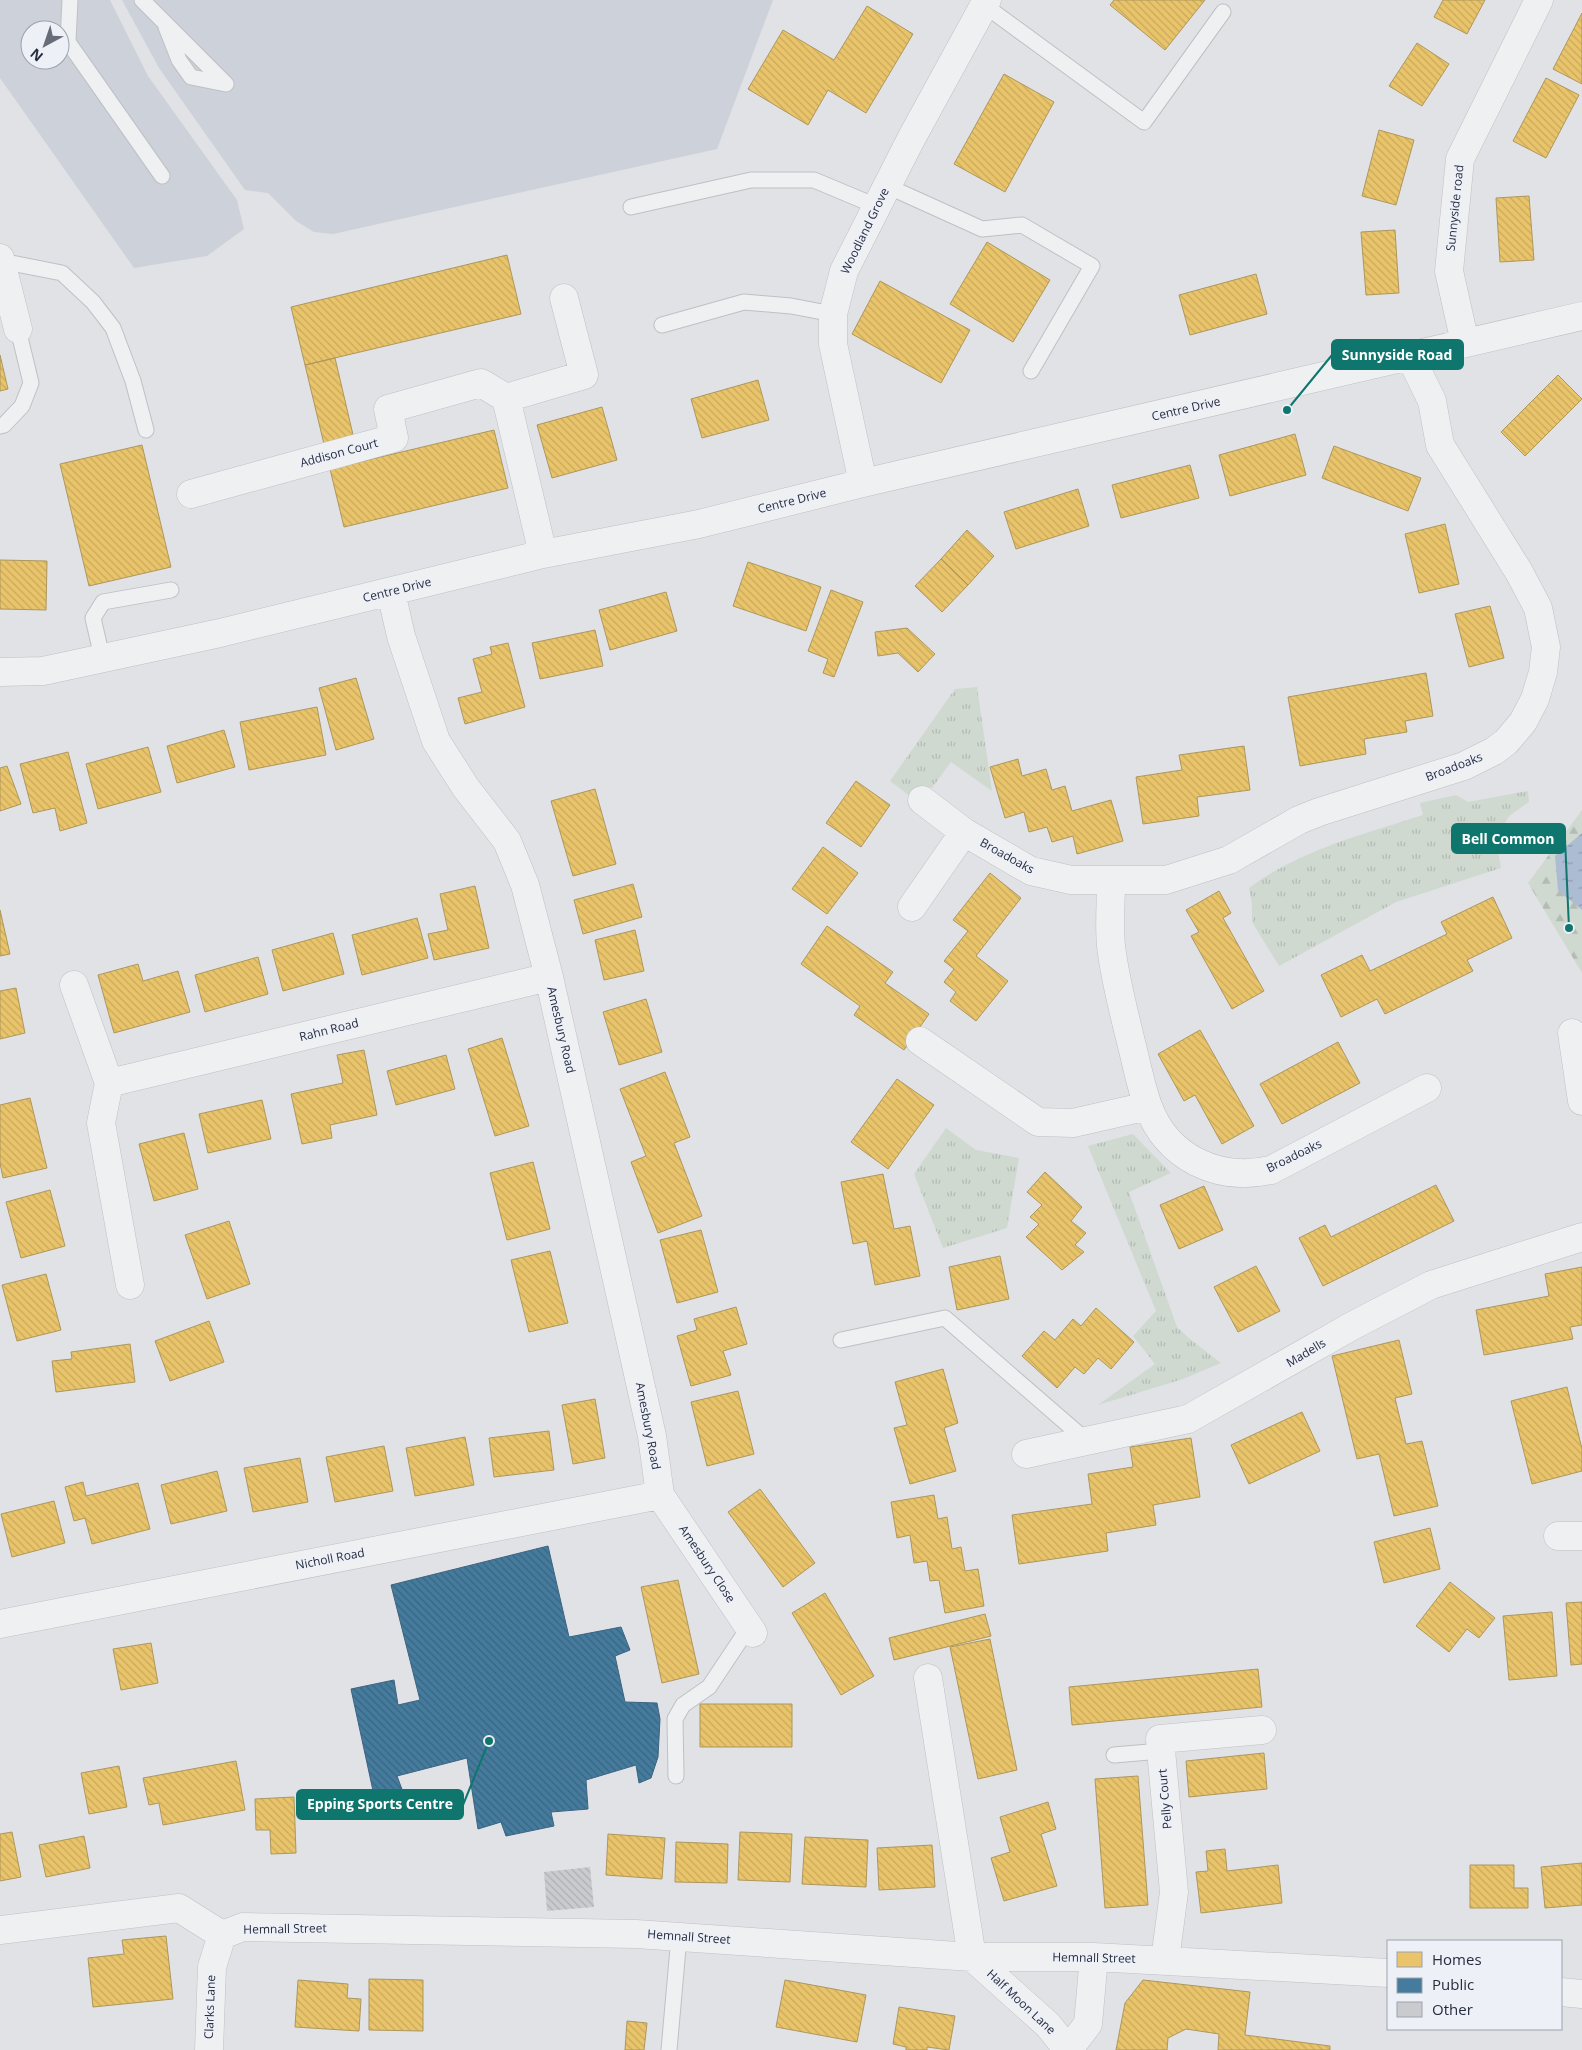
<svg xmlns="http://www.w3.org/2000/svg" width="1582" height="2050" font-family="'Open Sans',sans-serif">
<defs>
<pattern id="grass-tufts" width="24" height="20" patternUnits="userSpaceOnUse" patternTransform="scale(1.25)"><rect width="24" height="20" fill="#d0d9d0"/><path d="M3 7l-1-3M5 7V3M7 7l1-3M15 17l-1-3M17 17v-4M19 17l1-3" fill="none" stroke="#b2bbb4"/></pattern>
<pattern id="forest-firs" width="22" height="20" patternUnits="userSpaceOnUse" patternTransform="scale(1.25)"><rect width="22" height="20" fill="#d0d9d0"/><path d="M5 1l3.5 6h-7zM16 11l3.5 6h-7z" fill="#b2bbb4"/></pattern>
<pattern id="water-ripples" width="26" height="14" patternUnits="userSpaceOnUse" patternTransform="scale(1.25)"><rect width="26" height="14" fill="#acbcd2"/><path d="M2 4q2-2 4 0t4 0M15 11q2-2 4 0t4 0" fill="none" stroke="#8c99ac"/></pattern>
<pattern id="homes-back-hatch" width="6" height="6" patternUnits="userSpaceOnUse" patternTransform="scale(1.25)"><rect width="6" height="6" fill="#e9c46a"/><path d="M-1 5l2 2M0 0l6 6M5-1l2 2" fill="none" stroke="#c8a95d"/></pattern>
<pattern id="public-back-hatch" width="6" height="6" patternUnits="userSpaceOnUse" patternTransform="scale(1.25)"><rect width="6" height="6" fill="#457b9d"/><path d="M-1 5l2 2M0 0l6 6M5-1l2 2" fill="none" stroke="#396581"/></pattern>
<pattern id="building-back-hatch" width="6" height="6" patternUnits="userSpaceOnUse" patternTransform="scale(1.25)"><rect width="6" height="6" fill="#cacbcf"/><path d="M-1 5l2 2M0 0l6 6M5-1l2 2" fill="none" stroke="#adafb3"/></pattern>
</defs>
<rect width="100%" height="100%" fill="#e0e2e6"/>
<path fill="#cdd1d9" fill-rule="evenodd" d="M0,0h110l38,76 89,124 7,29 -37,27 -73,12 -134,-190zM30,30h30v30h-30z
M122,0h651l-56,149 -384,85 -19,-2 -18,-11 -28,-28 -23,-3 -86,-122z"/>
<path fill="url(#grass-tufts)" d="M977,687l15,104 -41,-29 -19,26 -9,-3 -9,14 -24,-18 65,-92z
M1528,791l1,11 -20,14 -13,22 5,30 -105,34 -117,64 -27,-44v-19l-3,-15c51,-38 115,-54 174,-73l-3,-12 36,-8 12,7z
M946,1128l30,22 43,8 -12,70 -64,20 -29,-74z
M1133,1134l38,39 -42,19 48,135 13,12 31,24 -38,16 -85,26 57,-41 -22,-28 23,-25 -68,-165z"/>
<path fill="url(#forest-firs)" d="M1582,810v163l-54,-90z"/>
<path fill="url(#water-ripples)" d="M1582,833v77l-24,-20 -3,-34z"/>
<path fill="url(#homes-back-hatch)" stroke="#ae975d" d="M1114,0h91l-40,50 -55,-45z
M1443,0h42l-18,34 -33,-17z
M867,6l46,28 -47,79 -38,-23 -20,35 -60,-36 35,-59 51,30z
M1582,13v71l-29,-15z
M1417,43l32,21 -27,42 -33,-20z
M1004,74l50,28 -49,90 -51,-28z
M1546,78l33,17 -33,63 -33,-17z
M1379,130l35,10 -18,65 -34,-9z
M1529,196l5,64 -34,2 -4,-64z
M1395,230l4,63 -33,2 -5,-63z
M987,242l63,38 -37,62 -63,-38z
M507,255l14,59 -216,51 -14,-58z
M1256,274l11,40 -77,21 -11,-40z
M880,281l90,49 -29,53 -89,-49z
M0,355l8,34 -8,2z
M335,358l19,81 -24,30 -25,-104z
M1558,375l24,24 -57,57 -24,-24z
M758,380l11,40 -67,18 -11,-39z
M602,407l15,53 -65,18 -15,-53z
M494,430l14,58 -164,39 -14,-58z
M1295,434l11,41 -76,21 -11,-41z
M142,445l29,122 -82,19 -29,-122z
M1334,446l87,32 -13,33 -86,-33z
M1190,465l9,33 -78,20 -9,-33z
M1078,489l11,37 -73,23 -12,-37z
M1445,524l14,60 -40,9 -14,-59z
M967,530l27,26 -26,29 -27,-26z
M941,559l27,26 -26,27 -27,-26z
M0,560l47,1 -1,49 -46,-1z
M748,562l73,25 -15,44 -73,-25z
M831,590l32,12 -29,75 -11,-4 5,-14 -20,-8z
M666,592l11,39 -67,19 -11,-40z
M1490,606l14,52 -35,9 -14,-53z
M907,628l28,26 -17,18 -20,-19 -20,3 -3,-24z
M595,630l8,36 -63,13 -8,-36z
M508,643l17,64 -60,17 -7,-26 24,-6 -9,-33 19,-5 -2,-7z
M1426,673l7,43 -28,5 2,11 -43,7 2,15 -66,12 -12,-69z
M356,678l18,61 -38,11 -17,-62z
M317,707l9,48 -77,15 -9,-48z
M224,730l11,37 -58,16 -10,-37z
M1244,746l6,44 -53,7 2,19 -56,8 -7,-47 46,-7 -3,-15z
M148,747l13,45 -63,17 -12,-45z
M68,752l19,71 -27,8 -5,-23 -22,5 -13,-49z
M1018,759l4,17 24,-7 6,21 13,-4 7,25 39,-11 12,41 -46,13 -4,-18 -21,6 -5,-15 -18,5 -5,-20 -19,6 -15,-51z
M7,766l14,38 -21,7v-43z
M856,781l34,24 -29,42 -35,-24z
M595,789l21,75 -43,12 -22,-75z
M823,847l35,26 -31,41 -35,-25z
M990,873l31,25 -45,58 32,25 -32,40 -26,-20 6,-9 -12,-10 10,-13 -10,-8 24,-30 -15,-11z
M633,884l9,33 -59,17 -9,-34z
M475,886l14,62 -55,12 -6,-26 20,-4 -8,-36z
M1219,891l12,22 -8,5 41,73 -32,18 -41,-73 8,-4 -13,-22z
M1493,897l19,41 -45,22 6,11 -88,43 -8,-15 -36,18 -20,-42 41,-20 8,16 77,-37 -6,-12z
M0,910l10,44 -10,2z
M417,918l11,40 -66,17 -10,-40z
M827,926l66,46 -8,11 44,31 -25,36 -50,-35 6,-9 -59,-42z
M635,930l9,41 -40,9 -9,-40z
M333,933l11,41 -61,17 -11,-41z
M258,957l10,37 -63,18 -10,-37z
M138,964l5,17 35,-10 12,41 -76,21 -16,-58z
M16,988l9,45 -25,6v-48z
M646,999l16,53 -43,13 -16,-53z
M1200,1030l54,96 -32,18 -27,-49 -11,6 -26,-47z
M502,1038l27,88 -34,10 -27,-87z
M1338,1042l22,41 -78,41 -22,-40z
M364,1050l13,65 -47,10 2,13 -30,6 -11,-50 52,-11 -6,-28z
M446,1055l9,34 -59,16 -9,-34z
M665,1072l25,65 -16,6 28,73 -44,17 -27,-71 15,-6 -26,-67z
M897,1079l37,26 -46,64 -37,-27z
M30,1098l17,70 -44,10 -3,-15v-58z
M262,1100l9,39 -63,14 -9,-39z
M184,1133l14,56 -44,12 -15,-57z
M533,1162l17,67 -43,11 -17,-67z
M1045,1172l37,35 -11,14 15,12 -11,12 9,7 -22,18 -36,-33 13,-13 -9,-7 12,-12 -15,-13z
M883,1174l11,55 16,-3 10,50 -45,9 -8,-44 -14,3 -12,-62z
M1436,1185l18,36 -131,65 -24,-48 26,-13 6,12z
M1204,1186l19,44 -44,19 -19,-44z
M50,1190l15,56 -44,12 -15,-56z
M229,1221l21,63 -43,15 -22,-64z
M701,1230l17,62 -41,11 -17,-63z
M550,1251l18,72 -39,9 -18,-72z
M1000,1256l9,43 -52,11 -8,-43z
M1256,1266l24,45 -42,21 -24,-45z
M1582,1267v58l-12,2 3,12 -89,16 -8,-45 73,-14 -4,-22z
M46,1274l15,56 -44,11 -15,-56z
M736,1307l11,37 -24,7 8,24 -40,11 -14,-50 20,-6 -3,-11z
M1096,1308l38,34 -23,27 -13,-11 -14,16 -9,-7 -18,21 -35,-32 22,-25 11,9 18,-21 8,7z
M209,1321l15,41 -54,19 -15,-40z
M1399,1340l13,54 -17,4 11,46 16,-3 16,65 -44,10 -15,-62 -22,5 -25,-103z
M130,1344l5,38 -79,10 -4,-31 20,-2 -1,-7z
M943,1369l15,54 -14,5 12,43 -46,13 -16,-56 13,-3 -12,-43z
M1567,1387l15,62v22l-50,13 -21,-83z
M738,1391l16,63 -47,12 -16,-64z
M595,1399l10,59 -32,6 -11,-59z
M1302,1412l18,39 -71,33 -18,-39z
M549,1431l5,39 -60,7 -5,-39z
M465,1437l9,48 -59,11 -9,-48z
M1191,1438l9,59 -47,8 3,20 -50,8 2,18 -89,13 -7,-49 80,-11 -4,-30 45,-7 -3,-20z
M384,1446l9,45 -58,11 -9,-45z
M300,1458l8,44 -55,10 -9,-44z
M217,1471l10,40 -56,13 -10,-39z
M83,1482l3,14 52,-13 12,46 -58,15 -7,-26 -11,3 -9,-34z
M760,1489l55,74 -32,24 -55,-75z
M934,1495l4,24 9,-2 5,32 9,-2 4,24 13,-2 6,37 -39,7 -6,-33 -9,1 -3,-20 -13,2 -4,-28 -13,3 -6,-36z
M54,1501l11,42 -53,14 -11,-43z
M1430,1528l10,41 -56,14 -10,-41z
M678,1580l21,94 -37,9 -21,-96z
M1450,1582l45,36 -16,20 -12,-9 -18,23 -33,-26z
M825,1593l49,83 -33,19 -49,-82z
M1582,1602v62l-11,1 -5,-62z
M1552,1612l5,64 -48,4 -6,-64z
M985,1614l6,22 -97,24 -5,-22z
M990,1639l27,131 -39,9 -28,-132z
M151,1643l7,40 -37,7 -8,-41z
M1258,1669l4,38 -190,18 -3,-38z
M700,1704h92v43h-92z
M1264,1753l3,36 -78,8 -3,-36z
M236,1761l9,49 -82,15 -4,-22 -10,2 -6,-27z
M119,1766l8,41 -38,7 -8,-41z
M1138,1776l10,129 -43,3 -10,-129z
M294,1797l2,56 -25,1 -1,-24h-14l-1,-31z
M1048,1802l8,27 -15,5 16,52 -53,15 -13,-43 19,-6 -10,-35z
M12,1832l9,45 -21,4v-47z
M740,1832l52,2 -2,48 -52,-2z
M608,1834l57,4 -3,41 -56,-4z
M84,1836l6,32 -44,9 -7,-32z
M805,1837l63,3 -2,47 -64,-3z
M676,1842l52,2 -1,39 -52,-1z
M932,1845l3,42 -56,3 -2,-42z
M1225,1849l2,22 51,-6 4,38 -81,10 -5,-41 12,-1 -2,-20z
M1582,1863v42l-37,3 -4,-41z
M1470,1865h44v23h14v20h-58z
M166,1936l7,63 -80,8 -5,-49 36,-4 -2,-14z
M369,1979l54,1v51l-54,-1z
M298,1980l50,4 -1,14 14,1 -2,32 -64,-4z
M785,1980l81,15 -9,47 -81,-15z
M1143,1980l107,12 -5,43 85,11v4h-112l1,-16 -33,-5 -18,9 -1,12h-51l9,-47z
M899,2007l56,9 -6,34 -22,-3v3h-21v-3l-13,-3z
M627,2021l20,2 -3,27h-19z"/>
<path fill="url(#public-back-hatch)" stroke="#3c6481" d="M548,1546l21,91 52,-10 9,23 -15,6 10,46 32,1 3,16 -2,38 -7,21 -12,5 -3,-18 -50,15 2,29 -37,3 3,14 -48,10 -5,-14 -23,7 -11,-71 -70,18 6,16 -28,8 -24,-111 43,-9 4,25 22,-5 -29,-115z"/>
<path fill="url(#building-back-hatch)" d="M590,1867l4,40 -47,4 -3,-39z"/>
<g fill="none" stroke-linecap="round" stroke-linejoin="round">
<defs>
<path id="service" d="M70,0l-2,42 94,134
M142,0l84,84
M984,5l160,117 79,-110
M166,27l13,33 12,17 35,7
M887,186l95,43 40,-4 70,41 -61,105
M631,207l120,-27h63l62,26
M1,261l61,12 31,29 20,26 20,53 13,49
M662,325l82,-23 47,4 42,8
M0,426l4,-1 18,-19 9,-23 -13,-54
M102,657l-9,-39 10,-16 68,-12
M841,1340l104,-22 143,124
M1114,1755l47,-4
M676,1776l-1,-57 8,-14 26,-18 40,-60
M669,2050l10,-113"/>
<path id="minor" d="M0,258l18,71
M1465,343l-16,-72 11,-112 79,-159
M863,483l-30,-139v-30l11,-43 67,-132 76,-139
M191,494l203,-56 -6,-29 93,-26 25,15
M543,554l-37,-156 78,-23 -20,-77
M391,592l10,44 35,105 30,47 41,53 18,44 24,92 103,459 8,59 93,138
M0,672l43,-1 177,-38 323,-79 156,-30 164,-41 719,-167
M922,800l42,32 67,39 40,9h95l63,-20 70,-40 20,-8 145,-46 30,-15 12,-9 17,-20 12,-23 8,-27 3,-25 -8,-39 -19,-36 -79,-127 -8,-44 -21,-43
M1111,881c0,21 -2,43 0,65 4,34 13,67 21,100 5,20 9,41 16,60 19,52 70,76 123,64l156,-82
M912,907l52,-75
M74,985l35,98
M1572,1033l10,68
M920,1041l118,81 35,1 75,-17
M130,1285l-29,-162 8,-40 440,-106
M1026,1454l162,-35 164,-93 79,-41 151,-48
M1558,1536h24
M0,1624l660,-129
M928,1678l44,279 76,68 20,25
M0,1930l179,-22 43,27
M222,1935l21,-8 393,7 336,23h122l294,16
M1165,1960l9,-68 -14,-153 102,-9
M1561,1992l21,2
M209,2050l3,-83 10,-32
M1068,2050l20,-26 6,-67"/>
</defs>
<use href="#service" stroke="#bec0c4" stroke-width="17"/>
<use href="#minor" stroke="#bec0c4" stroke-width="29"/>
<use href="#service" stroke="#eff0f2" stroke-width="15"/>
<use href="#minor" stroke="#eff0f2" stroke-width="28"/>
</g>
<g text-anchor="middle" stroke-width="5" stroke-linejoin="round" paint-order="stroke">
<g font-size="12" fill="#262d3f" stroke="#edf0f6">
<text transform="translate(1455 208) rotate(-84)" y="4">Sunnyside road</text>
<text transform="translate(865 231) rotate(-64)" y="4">Woodland Grove</text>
<text transform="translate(1186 409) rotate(-13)" y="4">Centre Drive</text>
<text transform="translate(339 453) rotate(-15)" y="4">Addison Court</text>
<text transform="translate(792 501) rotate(-14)" y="4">Centre Drive</text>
<text transform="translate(397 590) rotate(-14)" y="4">Centre Drive</text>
<text transform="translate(1454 767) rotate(-21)" y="4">Broadoaks</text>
<text transform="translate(1007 856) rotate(29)" y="4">Broadoaks</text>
<text transform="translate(329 1030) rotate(-14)" y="4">Rahn Road</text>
<text transform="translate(561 1030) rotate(77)" y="4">Amesbury Road</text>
<text transform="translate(1294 1156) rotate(-26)" y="4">Broadoaks</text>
<text transform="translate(1306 1353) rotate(-31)" y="4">Madells</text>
<text transform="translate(648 1426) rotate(79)" y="4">Amesbury Road</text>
<text transform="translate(330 1559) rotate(-11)" y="4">Nicholl Road</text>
<text transform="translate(707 1564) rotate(56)" y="4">Amesbury Close</text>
<text transform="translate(1165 1799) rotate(-95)" y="4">Pelly Court</text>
<text transform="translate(285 1929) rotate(-1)" y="4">Hemnall Street</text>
<text transform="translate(689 1937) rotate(4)" y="4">Hemnall Street</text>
<text transform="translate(1094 1958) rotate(1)" y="4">Hemnall Street</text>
<text transform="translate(1021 2002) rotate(43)" y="4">Half Moon Lane</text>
<text transform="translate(210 2007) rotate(-88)" y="4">Clarks Lane</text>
</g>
</g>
<path fill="none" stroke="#0f766e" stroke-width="2" d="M1287 410L1332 355M1569 928L1565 839M489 1741L463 1805"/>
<g fill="#0f766e" stroke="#edf0f6" stroke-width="2">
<circle cx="1287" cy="410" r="5"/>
<circle cx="1569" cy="928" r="5"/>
<circle cx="489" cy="1741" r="5"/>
</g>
<g fill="#0f766e" stroke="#0f766e" stroke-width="2">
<rect x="1332" y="340" width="131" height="29" rx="5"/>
<rect x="1452" y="824" width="113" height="29" rx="5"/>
<rect x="297" y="1790" width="166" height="29" rx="5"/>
</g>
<g font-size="14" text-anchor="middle" font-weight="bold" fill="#fff">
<text x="1397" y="360">Sunnyside Road</text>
<text x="1508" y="844">Bell Common</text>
<text x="380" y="1809">Epping Sports Centre</text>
</g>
<rect x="1387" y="1940" width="175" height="90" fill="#edf0f6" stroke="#9da2ad"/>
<rect x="1397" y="1952" width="25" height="15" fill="#e9c46a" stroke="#9da2ad"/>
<text x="1432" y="1965" font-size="15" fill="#262d3f">Homes</text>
<rect x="1397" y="1978" width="25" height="15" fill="#457b9d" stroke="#9da2ad"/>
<text x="1432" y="1990" font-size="15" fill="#262d3f">Public</text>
<rect x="1397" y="2002" width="25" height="15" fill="#cacbcf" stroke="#9da2ad"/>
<text x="1432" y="2015" font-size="15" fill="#262d3f">Other</text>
<g transform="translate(45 45) rotate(220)"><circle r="24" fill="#edf0f6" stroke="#9da2ad"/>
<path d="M0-4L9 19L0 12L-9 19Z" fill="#676c79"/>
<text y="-8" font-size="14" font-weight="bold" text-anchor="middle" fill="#262d3f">N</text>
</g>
</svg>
